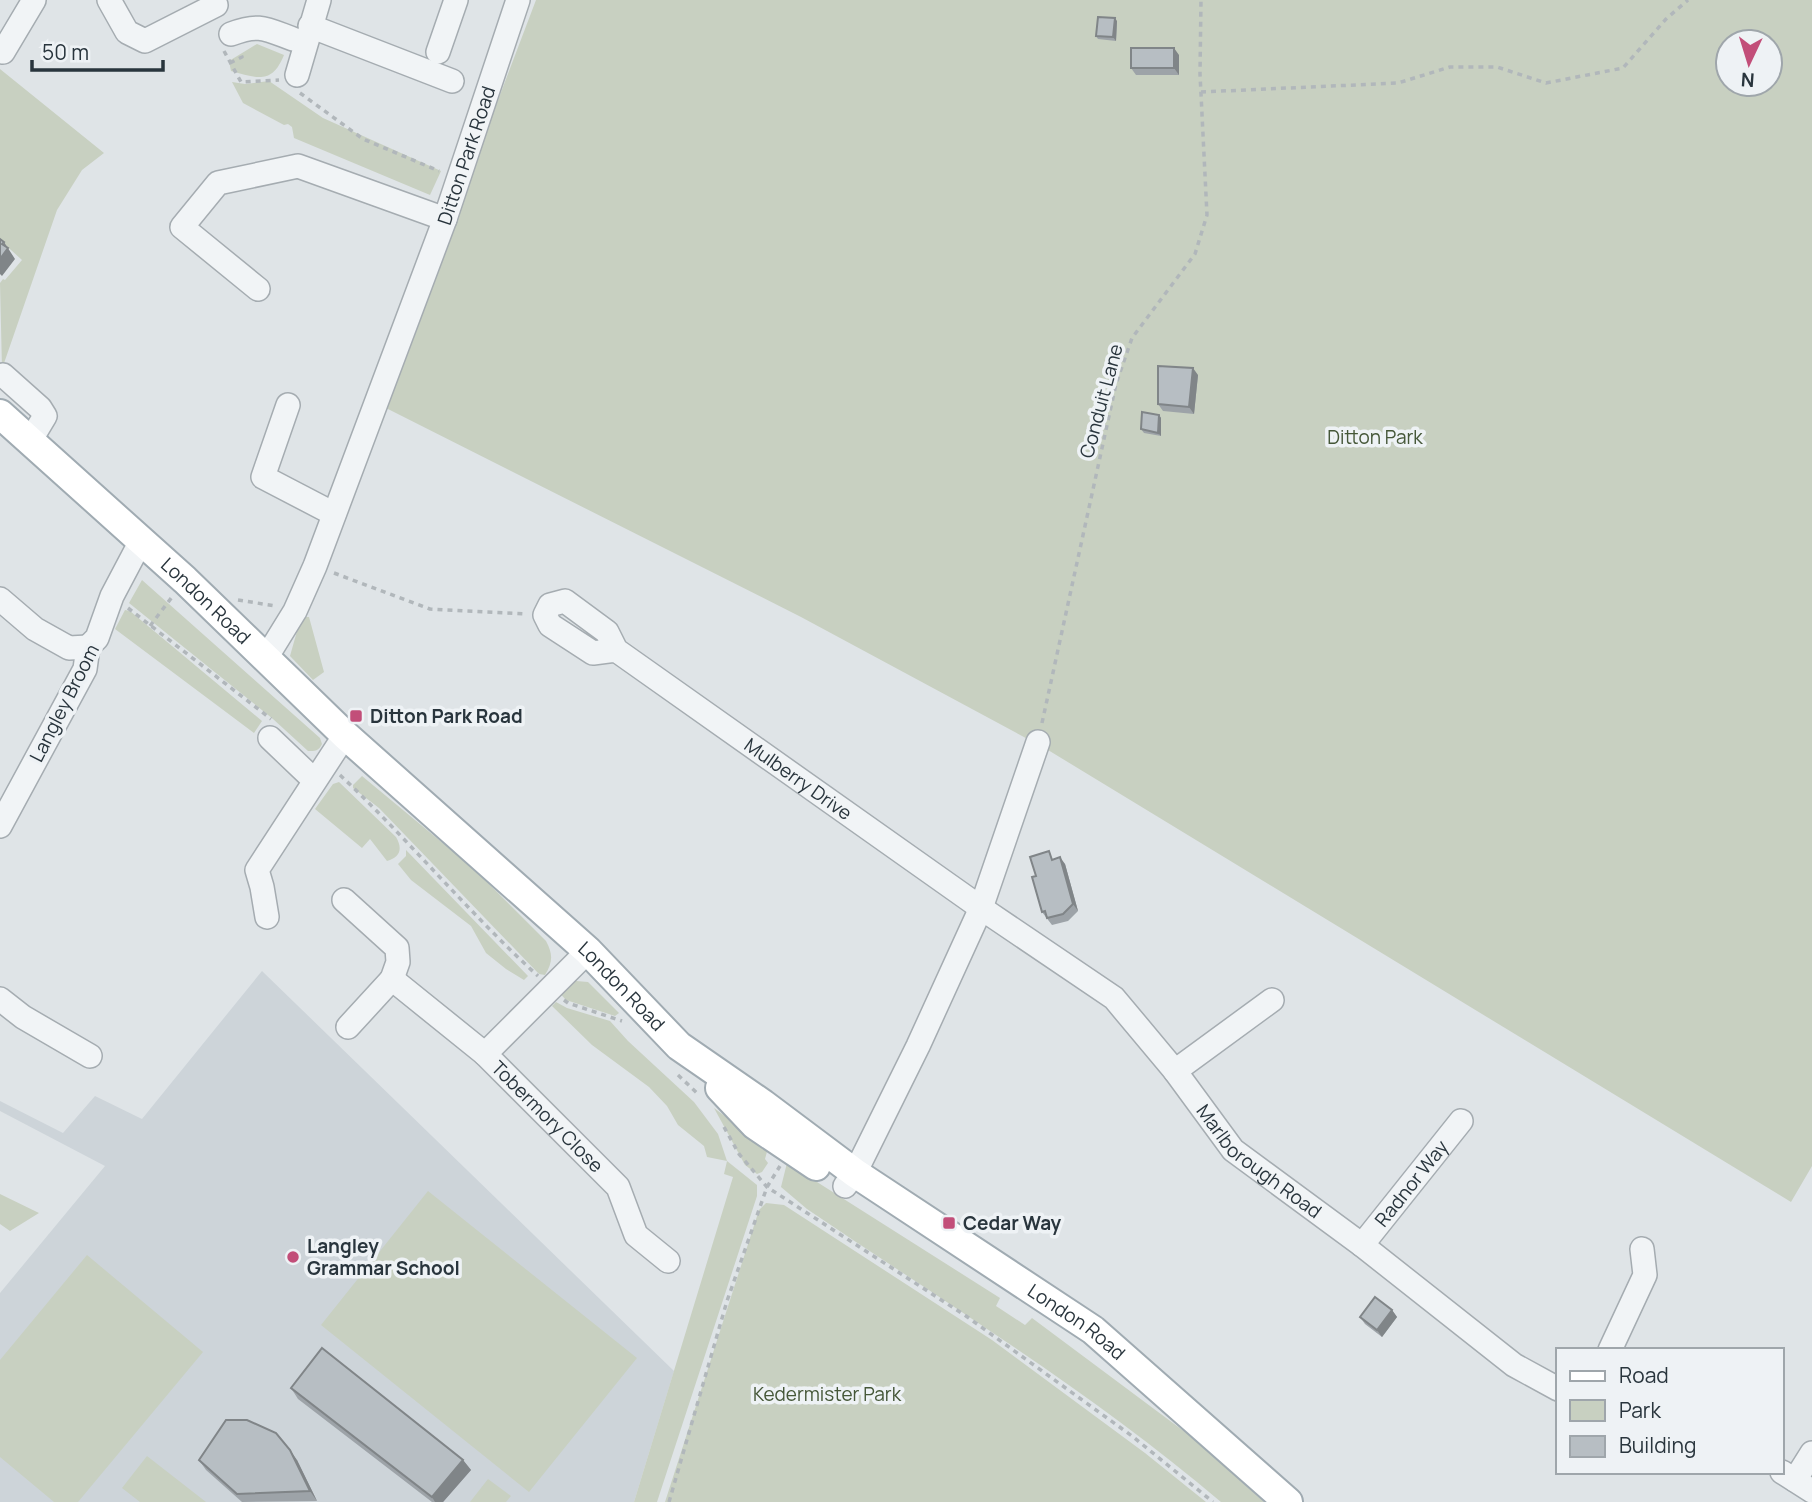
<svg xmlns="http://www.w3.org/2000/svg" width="1812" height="1502" font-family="Manrope,sans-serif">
<rect width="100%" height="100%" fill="#dfe4e7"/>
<path fill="#cdd4d9" d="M262,971l412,400 -40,131h-634v-209l105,-127 -105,-55v-10l63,32 32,-37 47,23z"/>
<path fill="#c8d0c1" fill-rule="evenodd" d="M536,0h1276v1166l-21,36 -743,-452 -247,-133 -419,-211zM1728,42h42v42h-42z
M257,44l27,11c-12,30 -27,23 -53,16l-2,-10z
M0,69l104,84 -22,17 -25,40 -55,159 -2,-86 3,-4 2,1 17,-20 -22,-20z
M269,81l54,37 118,53 -11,24 -136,-57 -2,-11 -4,-3 -4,1 -41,-22 -11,-21 13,2z
M142,580l178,158 2,6c-3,7 -7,7 -14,7l-35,-32 -144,-116z
M125,610l5,1 132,110 -8,12 -139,-104z
M301,617h8l15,55 -11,8 -23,-24z
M362,776l112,93 72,72c7,13 7,21 -1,34l-6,-1 -160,-166 -26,-20v-3z
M339,782l57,55c7,12 4,20 -9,24l-17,-22 -8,9 -47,-39 18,-25z
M406,850l122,126 -4,4 -18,-11 -20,-16 -15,-27 -60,-46 -13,-16 8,-8z
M564,980l24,2 31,31 -4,3 -49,-16 -12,-13z
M556,1002l11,6 43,13 18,20 66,61 24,32 9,27 30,24v11l-100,306h-23l99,-325 -9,-3 3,-13 -20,-4 -3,-11 -26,-21 -11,-19 -18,-19 -57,-42 -40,-39z
M714,1108l54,40 -3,11 3,4 -6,9 -5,2 -12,-9z
M787,1163l213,135 -4,8 29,19 7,-7 161,120 71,64h-43c-129,-110 -274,-198 -414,-293l-26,-22z
M428,1191l209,167 -108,134 -208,-167z
M0,1194l39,19 -29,18 -10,-7z
M766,1203l18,2 208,135 153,113 61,49h-541l94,-292z
M87,1255l116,97 -125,150h-24l-54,-45v-97z
M147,1456l59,46h-66l-18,-14z
M488,1479l23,17 -5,6h-36z"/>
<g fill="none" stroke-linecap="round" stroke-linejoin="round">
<defs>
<g id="minor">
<path d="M109,0l18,32 18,9 71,-36"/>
<path d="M310,26l142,55"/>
<path d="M231,34c28,-11 35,-5 62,5"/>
<path d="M3,52l31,-52"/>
<path d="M438,52l18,-52"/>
<path d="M297,75l22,-75"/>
<path d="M258,289l-76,-62 36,-44 80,-17 147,53"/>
<path d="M3,375l37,33 5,8 -15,25"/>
<path d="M288,405l-25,72 71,37"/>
<path d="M0,599l35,30 34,19 19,-1"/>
<path id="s1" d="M616,650l-9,-18 -42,-31 -15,4 -5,10 5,10 43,28 23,-3 365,258 133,90 61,73 58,79 129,95 152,120 44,24"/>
<path id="s2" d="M266,658l29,-47 20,-45 130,-347 73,-219"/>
<path d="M270,738l44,42"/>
<path d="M0,826l85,-157 3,-22 9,-9 15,-42 29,-55"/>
<path d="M344,900l53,48 1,14 -6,17"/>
<path d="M267,917l-5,-30 -5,-17 88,-135"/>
<path id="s3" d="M588,951l-103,103 133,133 18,48 32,26"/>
<path d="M0,999l23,18 67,39"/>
<path d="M348,1027l44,-48 93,75"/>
<path d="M1175,1071l97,-71"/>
<path d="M845,1186l10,-13 63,-127 63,-138 57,-166"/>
<path id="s4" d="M1362,1245l99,-124"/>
<path d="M1610,1350l35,-75 -3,-26"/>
<path d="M1782,1472l30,19"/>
<path d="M1795,1480l17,-27"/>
</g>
<g id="major">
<path id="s5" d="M0,414l185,166 160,155 243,216 91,95 84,58 92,69 238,157 195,172"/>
<path d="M720,1088l35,37 61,41"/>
</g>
</defs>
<use href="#minor" stroke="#a5acb1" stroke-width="26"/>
<use href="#major" stroke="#a0abb2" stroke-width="32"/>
<path stroke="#b1b7bb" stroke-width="3.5" stroke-dasharray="5 5" stroke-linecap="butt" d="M224,51l17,31 38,-2
M230,63l12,-6 -2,-5
M1201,92l197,-9 52,-16h47l49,16 77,-15 43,-49 22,-19
M300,93l63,46 76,32
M334,573l96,36 96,5
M238,600l38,6
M128,608l143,111
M150,626l22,-29
M1042,723l74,-339 16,-46 63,-84 12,-39 -7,-141 1,-74
M340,775c68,64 128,137 198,201
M564,1000l4,3 54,18
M678,1075l20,19
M724,1127l15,27 28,33 199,129 166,120 81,66
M669,1502l58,-201 40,-114 13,-21"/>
<use href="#minor" stroke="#f1f4f6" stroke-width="23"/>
<use href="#major" stroke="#fff" stroke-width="28"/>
</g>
<path fill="#9da3a8" d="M1117,21l-1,20 -18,-2 -2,-3z
M1179,55v20h-43l-5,-7z
M1198,375l-4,39 -31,-3 -5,-7z
M1159,415l2,3v18l-17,-3 -3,-4z
M1055,859l10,5 13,47 -10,10 -16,4 -10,-13z
M1392,1310l5,7 -15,20 -17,-13 -5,-7z
M291,1388l172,72 8,10 -28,32h-11l-134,-103z
M199,1460h98l20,41 -75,1 -36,-32z"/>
<path fill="#808588" d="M1115,18l2,3 -1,20 -3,-4z
M1174,48l5,7v20l-5,-7z
M4,242l11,17 -13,17 -2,-2v-15z
M1193,368l5,7 -4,39 -5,-7z
M1159,415l2,3v18l-3,-3z
M1060,857l5,7 13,47 -5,-7z
M1392,1310l5,7 -15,20 -5,-7z
M290,1450l7,10 20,41 -7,-10z
M463,1460l8,10 -28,32h-8l-3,-5z"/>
<path fill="#b7bec3" stroke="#808588" stroke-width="2" d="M1098,17l17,1 -2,19 -17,-1z
M1131,48h43v20h-43z
M0,239l4,3 -2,2 6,4 -8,11z
M1158,366l35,2 -4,39 -31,-3z
M1142,412l17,3 -1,18 -17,-4z
M1049,851l3,9 8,-3 13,47 -10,10 -16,4 -2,-7 -3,1 -10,-35 4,-1 -6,-19z
M1375,1297l17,13 -15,20 -17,-13z
M322,1348l141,112 -31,37 -141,-109z
M226,1420h21l29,13 14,17 20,41 -73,3 -38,-34z"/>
<g fill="#c24e79" stroke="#eef2f5" stroke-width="2.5">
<rect x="349" y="709" width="14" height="14" rx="3.5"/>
<rect x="942" y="1216" width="14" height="14" rx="3.5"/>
<circle cx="293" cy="1257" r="7"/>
</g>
<g text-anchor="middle" stroke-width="7" stroke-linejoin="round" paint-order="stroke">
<g font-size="19" fill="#29353d" stroke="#eef2f5">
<text dy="7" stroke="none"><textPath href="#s2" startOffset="542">Ditton Park Road</textPath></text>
<text transform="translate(1101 401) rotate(-75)" y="7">Conduit Lane</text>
<text dy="7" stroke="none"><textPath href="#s5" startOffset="278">London Road</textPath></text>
<text transform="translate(64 703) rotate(-63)" y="7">Langley Broom</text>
<text dy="7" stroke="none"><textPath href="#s1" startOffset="408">Mulberry Drive</textPath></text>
<text dy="7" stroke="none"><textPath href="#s5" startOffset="845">London Road</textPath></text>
<text dy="7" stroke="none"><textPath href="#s3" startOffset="234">Tobermory Close</textPath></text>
<text dy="7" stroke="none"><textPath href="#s1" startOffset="1012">Marlborough Road</textPath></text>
<text dy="7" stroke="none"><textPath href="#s4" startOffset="79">Radnor Way</textPath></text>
<text dy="7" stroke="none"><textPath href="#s5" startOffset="1412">London Road</textPath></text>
</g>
<g font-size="19" fill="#455738" stroke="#eef2f5">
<text x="1375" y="444">Ditton Park</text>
<text x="827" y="1401">Kedermister Park</text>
</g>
<g font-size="19" font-weight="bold" fill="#29353d" stroke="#eef2f5" text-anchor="start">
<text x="370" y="723">Ditton Park Road</text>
<text x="963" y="1230">Cedar Way</text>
<text x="307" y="1253">Langley<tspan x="307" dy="22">Grammar School</tspan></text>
</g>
</g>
<rect x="1556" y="1348" width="228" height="126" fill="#eef2f5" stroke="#9fa6ab" stroke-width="2"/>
<rect x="1570" y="1371" width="35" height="10" fill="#ffffff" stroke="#9fa6ab" stroke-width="2"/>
<text x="1619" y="1383" font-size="21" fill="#29353d">Road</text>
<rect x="1570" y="1400" width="35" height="21" fill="#c8d0c1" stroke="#9fa6ab" stroke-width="2"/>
<text x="1619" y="1418" font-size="21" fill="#29353d">Park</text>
<rect x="1570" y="1436" width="35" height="21" fill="#b7bec3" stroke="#9fa6ab" stroke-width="2"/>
<text x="1619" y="1453" font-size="21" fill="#29353d">Building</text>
<g transform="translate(1749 63) rotate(184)"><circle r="33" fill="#eef2f5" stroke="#9fa6ab" stroke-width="2"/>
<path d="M0-5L12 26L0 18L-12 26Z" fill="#c24e79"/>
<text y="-10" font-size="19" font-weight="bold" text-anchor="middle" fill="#29353d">N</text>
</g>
<path d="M32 60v10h131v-10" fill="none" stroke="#29353d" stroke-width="3.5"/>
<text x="42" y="60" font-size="21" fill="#29353d" stroke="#eef2f5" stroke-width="5" paint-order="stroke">50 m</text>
</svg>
